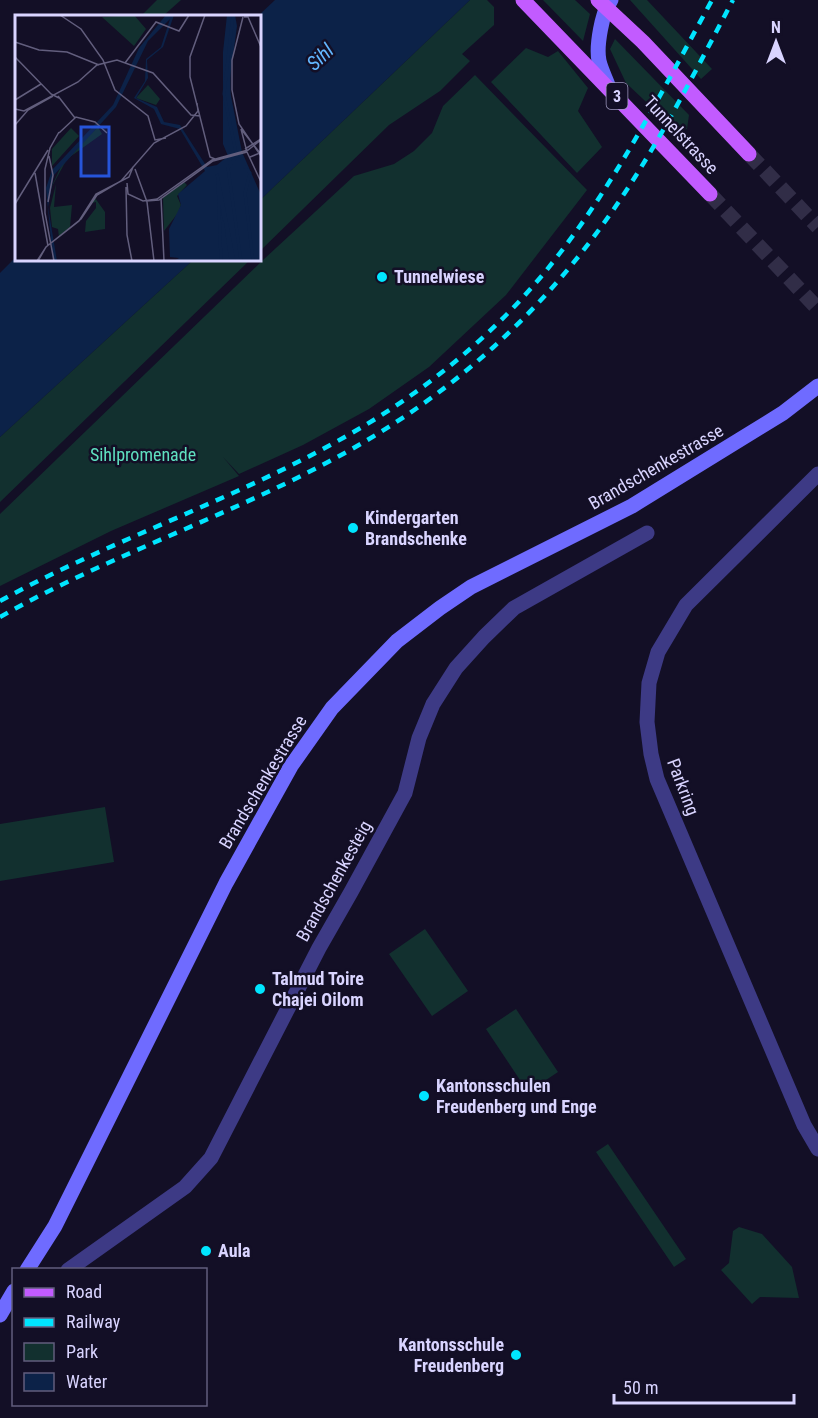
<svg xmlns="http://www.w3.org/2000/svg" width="818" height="1418" font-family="'Roboto Condensed',sans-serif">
<rect width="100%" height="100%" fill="#130f26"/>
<path fill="#12302f" d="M157,0h24l-18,16h-22z
M470,0h17l7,7v18l-32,29 8,7 -30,30 -51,34 -129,126v-51z
M543,0h32l15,14 -7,27z
M630,0h17l65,69 -11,10z
M615,39l74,76 -2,14 -10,2 -51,-48 -16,-34z
M526,48l22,9 10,-6 30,37 -10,23 24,36 -25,26 -86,-91z
M475,75l112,115 -81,105 -77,72 -60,42 -66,36 -64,29 -16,-17 16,19 -128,55 -111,55v-72l263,-254 91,-84 40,-12 20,-13 18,-18 11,-27z
M193,260h57l-250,242v-65z
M105,807l9,55 -114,19v-57z
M425,929l43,62 -36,25 -43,-62z
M516,1009l42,63 -30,20 -42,-63z
M608,1144l78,115 -12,8 -78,-115z
M739,1227l23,7 30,33 7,31 -39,-1 -8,7 -31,-34 8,-7 4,-32z"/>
<path fill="#0c2248" d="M275,0h195l-210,200 -2,-184z
M16,257v3h177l-193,177v-164z"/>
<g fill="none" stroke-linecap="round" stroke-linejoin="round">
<path stroke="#312d47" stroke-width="15" stroke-dasharray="15 8" stroke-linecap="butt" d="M749,154l69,73
M710,194l108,115"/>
<path stroke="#3d3a85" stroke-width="15" d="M818,474l-132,131 -28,47 -9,31 -2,39 4,32 6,25 147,346 14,24
M68,1270l117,-83 26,-29 108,-210 32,-56 54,-99 14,-55 14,-34 23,-36 28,-31 30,-29 133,-75"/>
<path stroke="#6f6bff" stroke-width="15" d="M609,88c-3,-9 -8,-18 -10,-27 -3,-15 3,-49 12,-61
M27,1270l28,-44 171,-343 65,-117 41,-58 65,-67 43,-33 31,-21 161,-81 151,-93 35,-27
M0,1315l14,-24"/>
<path stroke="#c25bff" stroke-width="15" d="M523,0l187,194
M598,0l45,42 106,112"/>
<path stroke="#00e5ff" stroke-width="4.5" stroke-dasharray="9 8" stroke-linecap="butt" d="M0,601c107,-59 225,-98 332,-157 88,-47 168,-112 228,-191 60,-78 105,-167 152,-253
M0,617c106,-60 221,-98 328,-155 124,-65 221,-154 298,-271 40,-61 73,-127 107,-191"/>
</g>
<g fill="#00e5ff" stroke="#130f26" stroke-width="2">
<circle cx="382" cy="277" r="6"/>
<circle cx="353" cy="528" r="6"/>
<circle cx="260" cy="989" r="6"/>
<circle cx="424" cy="1096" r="6"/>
<circle cx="206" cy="1251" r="6"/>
<circle cx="516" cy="1355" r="6"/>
</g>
<g text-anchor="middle" stroke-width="5" stroke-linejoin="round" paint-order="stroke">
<rect fill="#130f26" stroke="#9e99be" stroke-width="1.5" x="606.5" y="83" width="21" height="26" rx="4.5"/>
<g font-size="16" font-weight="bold" fill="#d9d4ff">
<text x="617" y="102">3</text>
</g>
<g font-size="18" fill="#d9d4ff" stroke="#130f26">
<text transform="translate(681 135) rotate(47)" y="6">Tunnelstrasse</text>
<text transform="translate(656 467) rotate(-30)" y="6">Brandschenkestrasse</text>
<text transform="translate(263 782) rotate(-59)" y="6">Brandschenkestrasse</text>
<text transform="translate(683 787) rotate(69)" y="6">Parkring</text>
<text transform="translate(334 881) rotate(-61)" y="6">Brandschenkesteig</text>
</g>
<g font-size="18" font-weight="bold" fill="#d9d4ff" stroke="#130f26" text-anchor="start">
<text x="394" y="283">Tunnelwiese</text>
<text x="365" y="524">Kindergarten<tspan x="365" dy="21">Brandschenke</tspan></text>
<text x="272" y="985">Talmud Toire<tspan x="272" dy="21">Chajei Oilom</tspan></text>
<text x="436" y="1092">Kantonsschulen<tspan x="436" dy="21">Freudenberg und Enge</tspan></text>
<text x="218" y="1257">Aula</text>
<text x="504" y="1351" text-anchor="end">Kantonsschule<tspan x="504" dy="21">Freudenberg</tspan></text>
</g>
<g font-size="18" fill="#5fe0c0" stroke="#130f26">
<text x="143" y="461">Sihlpromenade</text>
</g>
<g font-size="20" font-style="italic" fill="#62b6ff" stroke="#130f26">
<text transform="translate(320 57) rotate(-43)" y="7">Sihl</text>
</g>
</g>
<g transform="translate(15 15)">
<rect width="246" height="246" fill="#130f26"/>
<path d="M119,0l12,14 -12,17 -32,-29zM133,70l12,14 -4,6 -20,-7zM83,112l4,7 -35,25 -17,31 14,-30zM56,113l8,8 -27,30v-17zM169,167l3,3 -10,11 4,9 -3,8 -14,18 -1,-33zM41,169l-2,23 18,-2 -2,22 -11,10 -1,-8 -6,-2 -2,-19zM80,183l10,14v17l-20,3 1,-11 10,-13v-6l-4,1z" fill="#12302f"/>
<path d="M151,0h8l-11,32 -16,13 1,18 -12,20 21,9 7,15 16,3 27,42 10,-2 11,-9 -5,-12v-92l4,-37h8l2,11 -8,60 13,66 19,43v66h-87l5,-3 -9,-1 -1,-28 12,-24 -3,-11 27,-23 -25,-42 -19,-5 -7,-15 -20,-11 11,-17 1,-22 15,-12 9,-28 -22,22 -32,66 -62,68 -6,32 9,54h-4l-7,-73 6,-18 61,-65 26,-57z" fill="#0c2248"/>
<path fill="none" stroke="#0c2248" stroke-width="3" d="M218,0l-9,79 12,59M214,85v-30M221,142l-8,11 13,93M222,143l13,15 -5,20 8,68M202,159l17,87M203,166l3,80M206,183l3,22M210,204l7,42M212,219l4,27"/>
<path fill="none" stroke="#625e7d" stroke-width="1.5" d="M45,0l21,14 22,31 12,30 33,26 7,24 11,-2M190,0l-15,42v20l20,80 5,2M228,2l-11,43v30l7,34 22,32M229,2h4l13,30M0,27l24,8 28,2 32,13M0,42l36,37 8,4M110,48l31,-41 23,9 10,-16M43,81l17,22M0,85l26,-16M0,94l9,2 54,-29 19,-17 20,-5 36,13 38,42 9,1M0,110l13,-15 25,-14M44,118l17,-16 19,5 12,11M230,134l16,-10M235,142l10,-4 -19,-24 6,23 14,30M120,154l12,33 7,59M20,158l13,73M112,168l1,11 15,7 14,-2 55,-39 36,-10 13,-10M111,172l1,48 5,26M146,183l3,63M131,186l13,-1 54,-39 34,-9M33,187l5,-27 -4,-19M0,189l33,-54M22,246l9,-14 33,-26 17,-27 33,-17 4,-10M23,246l8,-14 35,-28 16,-24 24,-14 33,-38 32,-17 12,-15 -1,-8M39,246l-9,-48v-44l5,-21 9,-16"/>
<path fill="#2655da" fill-opacity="0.15" stroke="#2655da" stroke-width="3" d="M66,112h28v49h-28z"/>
<rect width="246" height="246" fill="none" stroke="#d9d4ff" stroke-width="3"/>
</g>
<rect x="12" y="1268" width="195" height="138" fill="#130f26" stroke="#625e7d" stroke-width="1.5"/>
<rect x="24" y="1288" width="30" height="9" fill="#c25bff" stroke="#625e7d" stroke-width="1.5"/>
<text x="66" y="1298" font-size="18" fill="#d9d4ff">Road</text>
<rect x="24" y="1318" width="30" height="9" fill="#00e5ff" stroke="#625e7d" stroke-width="1.5"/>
<text x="66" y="1328" font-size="18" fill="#d9d4ff">Railway</text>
<rect x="24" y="1343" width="30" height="18" fill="#12302f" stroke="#625e7d" stroke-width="1.5"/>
<text x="66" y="1358" font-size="18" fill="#d9d4ff">Park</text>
<rect x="24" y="1373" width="30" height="18" fill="#0c2248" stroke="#625e7d" stroke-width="1.5"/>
<text x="66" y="1388" font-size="18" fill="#d9d4ff">Water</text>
<g transform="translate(776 42)" stroke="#130f26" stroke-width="4.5" paint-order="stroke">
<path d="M0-4.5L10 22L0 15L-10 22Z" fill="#d9d4ff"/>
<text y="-9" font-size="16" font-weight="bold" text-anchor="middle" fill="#d9d4ff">N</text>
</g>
<path d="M614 1394v9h180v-9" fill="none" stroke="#d9d4ff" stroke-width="3"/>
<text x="623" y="1394" font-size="18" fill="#d9d4ff" stroke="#130f26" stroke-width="4.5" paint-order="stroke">50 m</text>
</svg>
